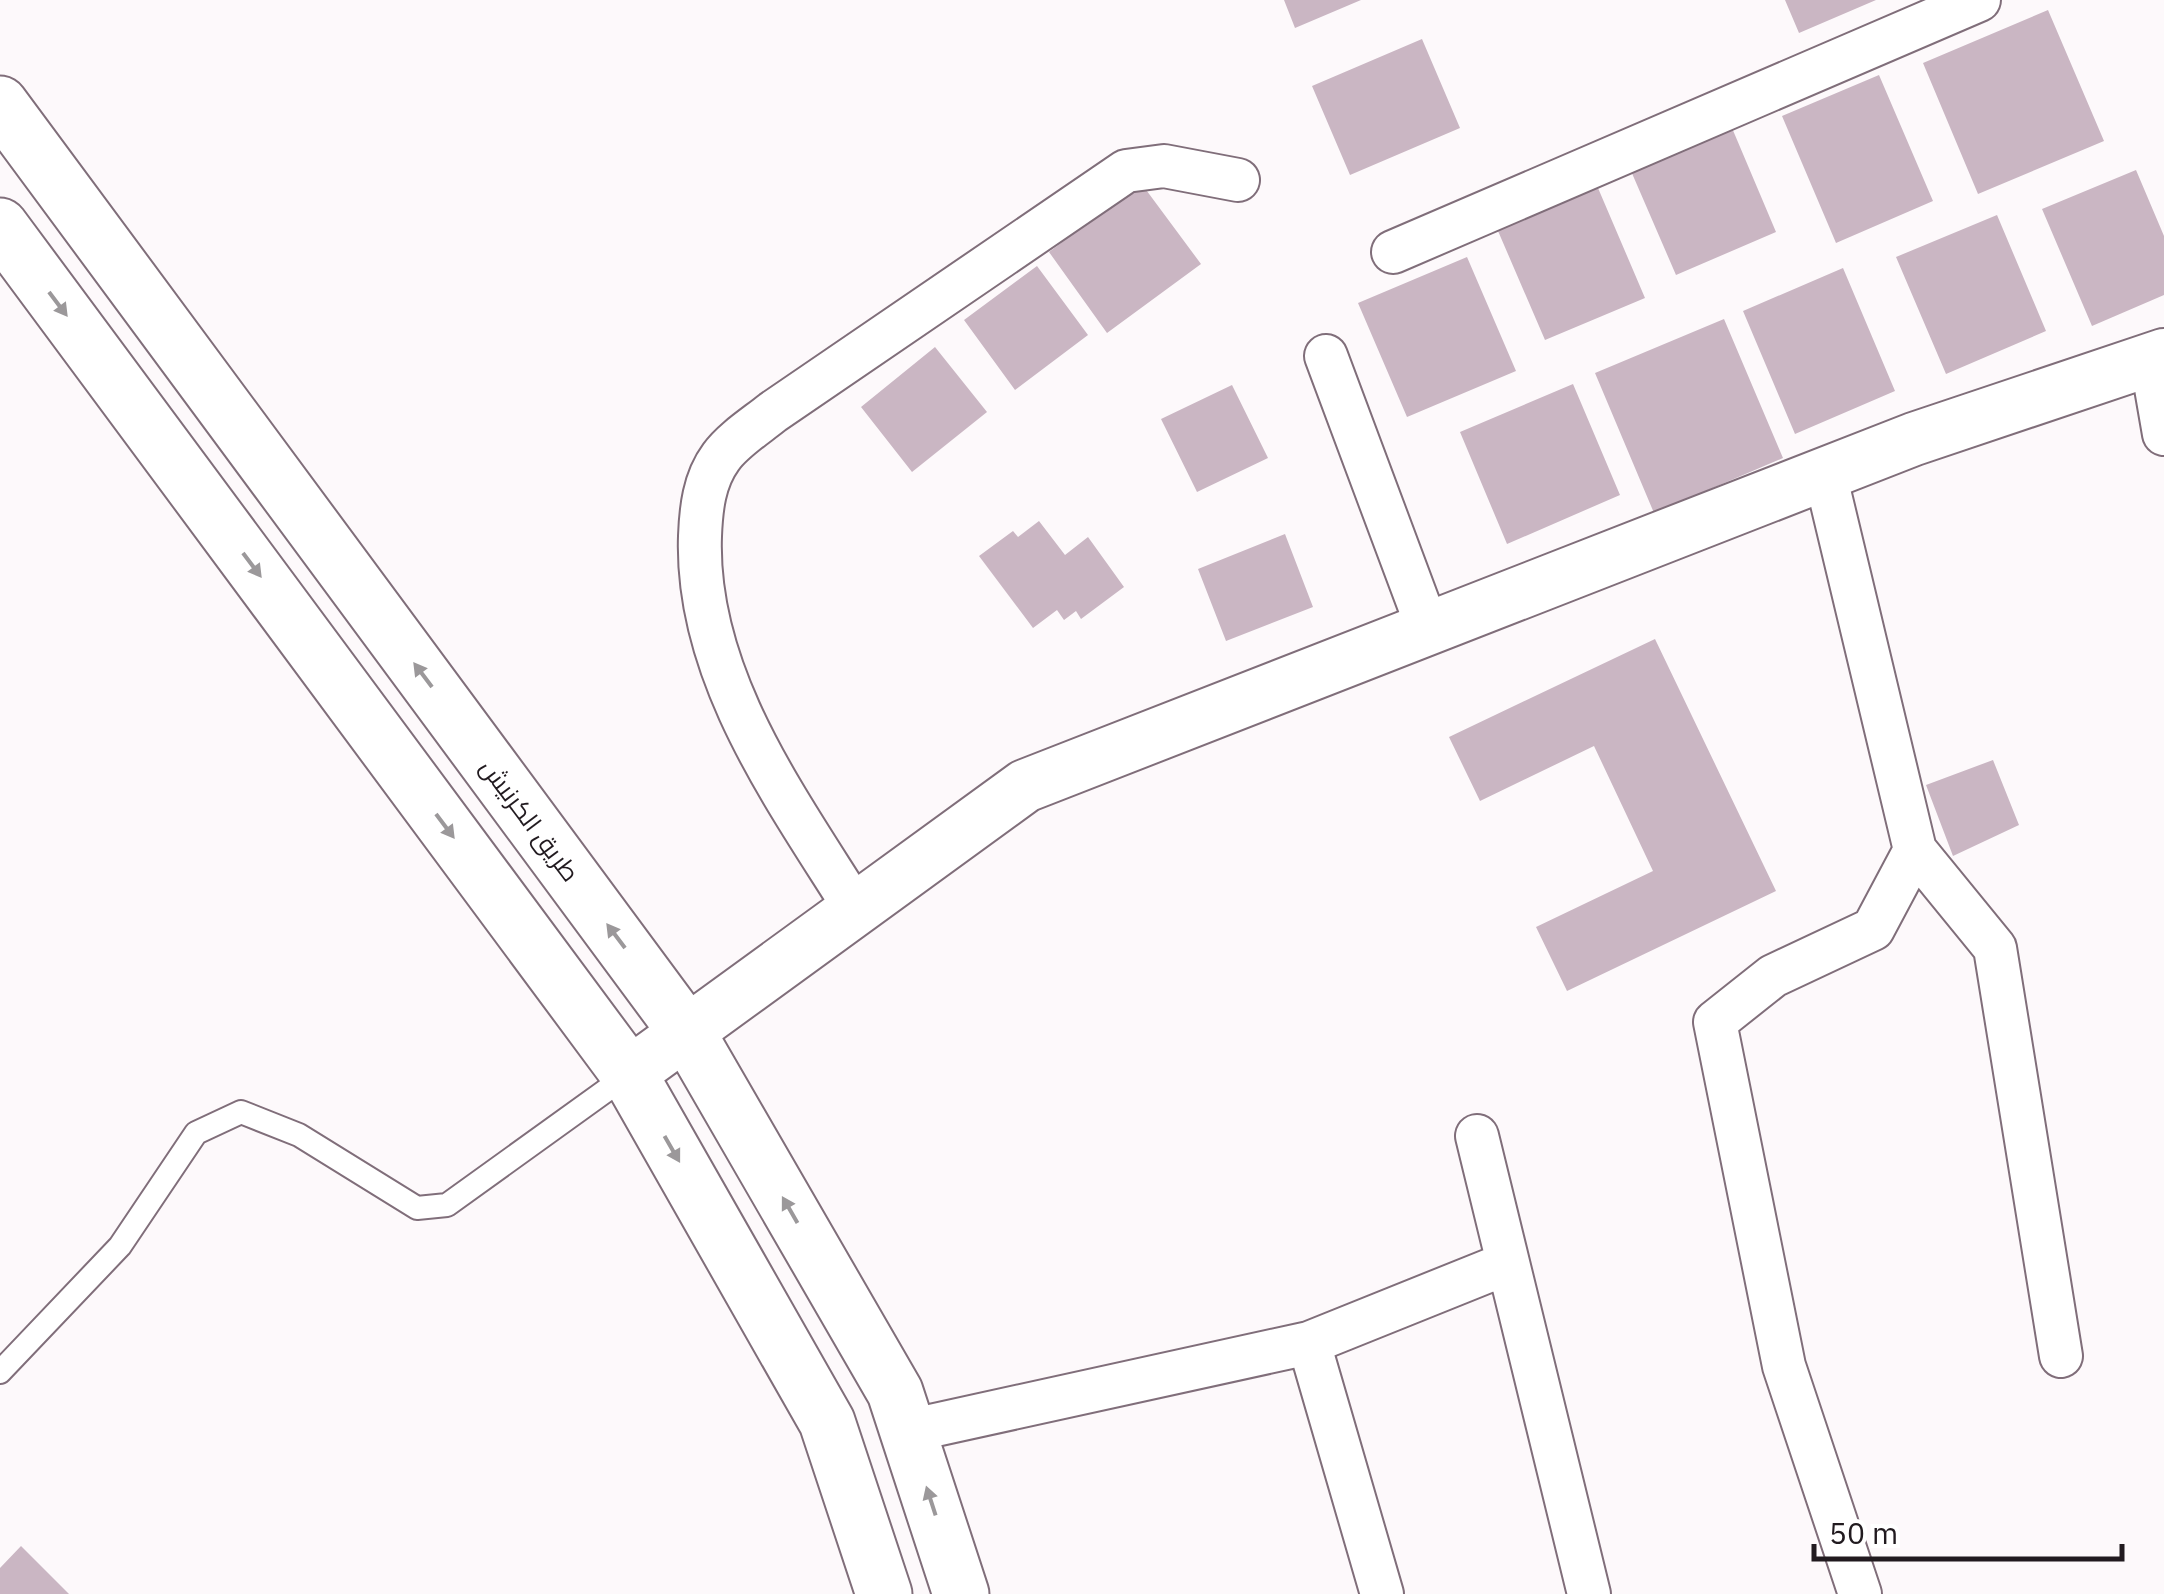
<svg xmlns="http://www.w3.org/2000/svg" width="2164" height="1594" font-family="'IBM Plex Sans',Cairo,sans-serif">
<rect width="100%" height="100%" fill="#fdf9fb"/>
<path fill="#cab6c3" d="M1284,0h77l-66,28z
M1785,0h91l-77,33z
M2048,10l56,131 -126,53 -55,-131z
M1422,39l38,89 -110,47 -38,-89z
M1879,75l54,126 -97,42 -54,-127z
M1732,128l44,104 -100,43 -45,-104z
M2136,170l28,66v59l-72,31 -50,-117z
M1141,183l60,81 -94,69 -58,-81z
M1598,188l47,110 -100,42 -47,-109z
M1997,215l49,116 -100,43 -50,-117z
M1467,257l49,114 -109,46 -49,-114z
M1037,266l51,69 -73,55 -51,-70z
M1843,268l52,123 -100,43 -52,-123z
M1724,319l59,139 -129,55 -59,-140z
M935,347l52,65 -75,60 -51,-65z
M1573,384l47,111 -113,49 -47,-112z
M1232,385l36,73 -71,34 -36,-73z
M1039,521l26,34 23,-18 36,50 -43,32 -5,-8 -12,9 -7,-10 -24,18 -54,-72 34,-25 5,6z
M1285,534l28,73 -87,34 -28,-72z
M1655,639l121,252 -209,100 -31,-64 117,-56 -59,-125 -114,55 -31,-64z
M1993,760l26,65 -66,31 -27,-71z
M21,1546l48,48h-69v-26z"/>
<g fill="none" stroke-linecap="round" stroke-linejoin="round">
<defs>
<path id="service" d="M0,1372l120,-126 76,-113 45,-21 58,23 118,73 30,-3 182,-131"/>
<path id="minor" d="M1393,252l586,-252
M1326,356l102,273
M2151,359l13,75
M1825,474l90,376 80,98 66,408
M856,910c-70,-112 -161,-235 -156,-374 1,-27 4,-56 21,-79 12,-17 36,-32 52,-45l353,-241 38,-5 74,14
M1477,1136l112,458
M1309,1343l73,251
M908,1431l401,-88 199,-80
M1860,1594l-76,-228 -69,-344 58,-46 100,-47 42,-79"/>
<path id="tertiary" d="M629,1074l396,-288 889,-347 250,-84"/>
<path id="primary" d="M0,104l688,930 207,358 66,202
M0,226l629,848 198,348 57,172"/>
</defs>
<use href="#service" stroke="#806e7a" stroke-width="26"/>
<use href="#minor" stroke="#806e7a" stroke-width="46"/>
<use href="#tertiary" stroke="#806e7a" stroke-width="56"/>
<use href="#primary" stroke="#806e7a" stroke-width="59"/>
<use href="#service" stroke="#fff" stroke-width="22"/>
<use href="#minor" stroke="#fff" stroke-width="42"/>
<use href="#tertiary" stroke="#fff" stroke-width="52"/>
<use href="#primary" stroke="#fff" stroke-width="55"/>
</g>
<defs><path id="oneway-solid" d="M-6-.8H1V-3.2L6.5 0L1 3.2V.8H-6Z" transform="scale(2.5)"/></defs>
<g fill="#9b989a">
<use href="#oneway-solid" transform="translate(58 304) rotate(53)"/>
<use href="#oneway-solid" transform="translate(252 565) rotate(53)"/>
<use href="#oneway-solid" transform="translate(423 675) rotate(-127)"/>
<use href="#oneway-solid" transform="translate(445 826) rotate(53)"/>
<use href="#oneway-solid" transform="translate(616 936) rotate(-127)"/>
<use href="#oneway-solid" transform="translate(672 1149) rotate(60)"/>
<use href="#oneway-solid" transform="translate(790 1210) rotate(-120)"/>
<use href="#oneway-solid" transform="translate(931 1501) rotate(-108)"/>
</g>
<g text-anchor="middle" stroke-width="8" stroke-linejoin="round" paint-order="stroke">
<g font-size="25" fill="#211a1f" stroke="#fff">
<text transform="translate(530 820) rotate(53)" y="9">طريق الكرنيش</text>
</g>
</g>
<path d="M1814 1544v15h308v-15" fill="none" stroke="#211a1f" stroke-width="5"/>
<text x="1829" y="1544" font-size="30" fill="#211a1f" stroke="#ffffff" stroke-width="8" paint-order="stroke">50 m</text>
</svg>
